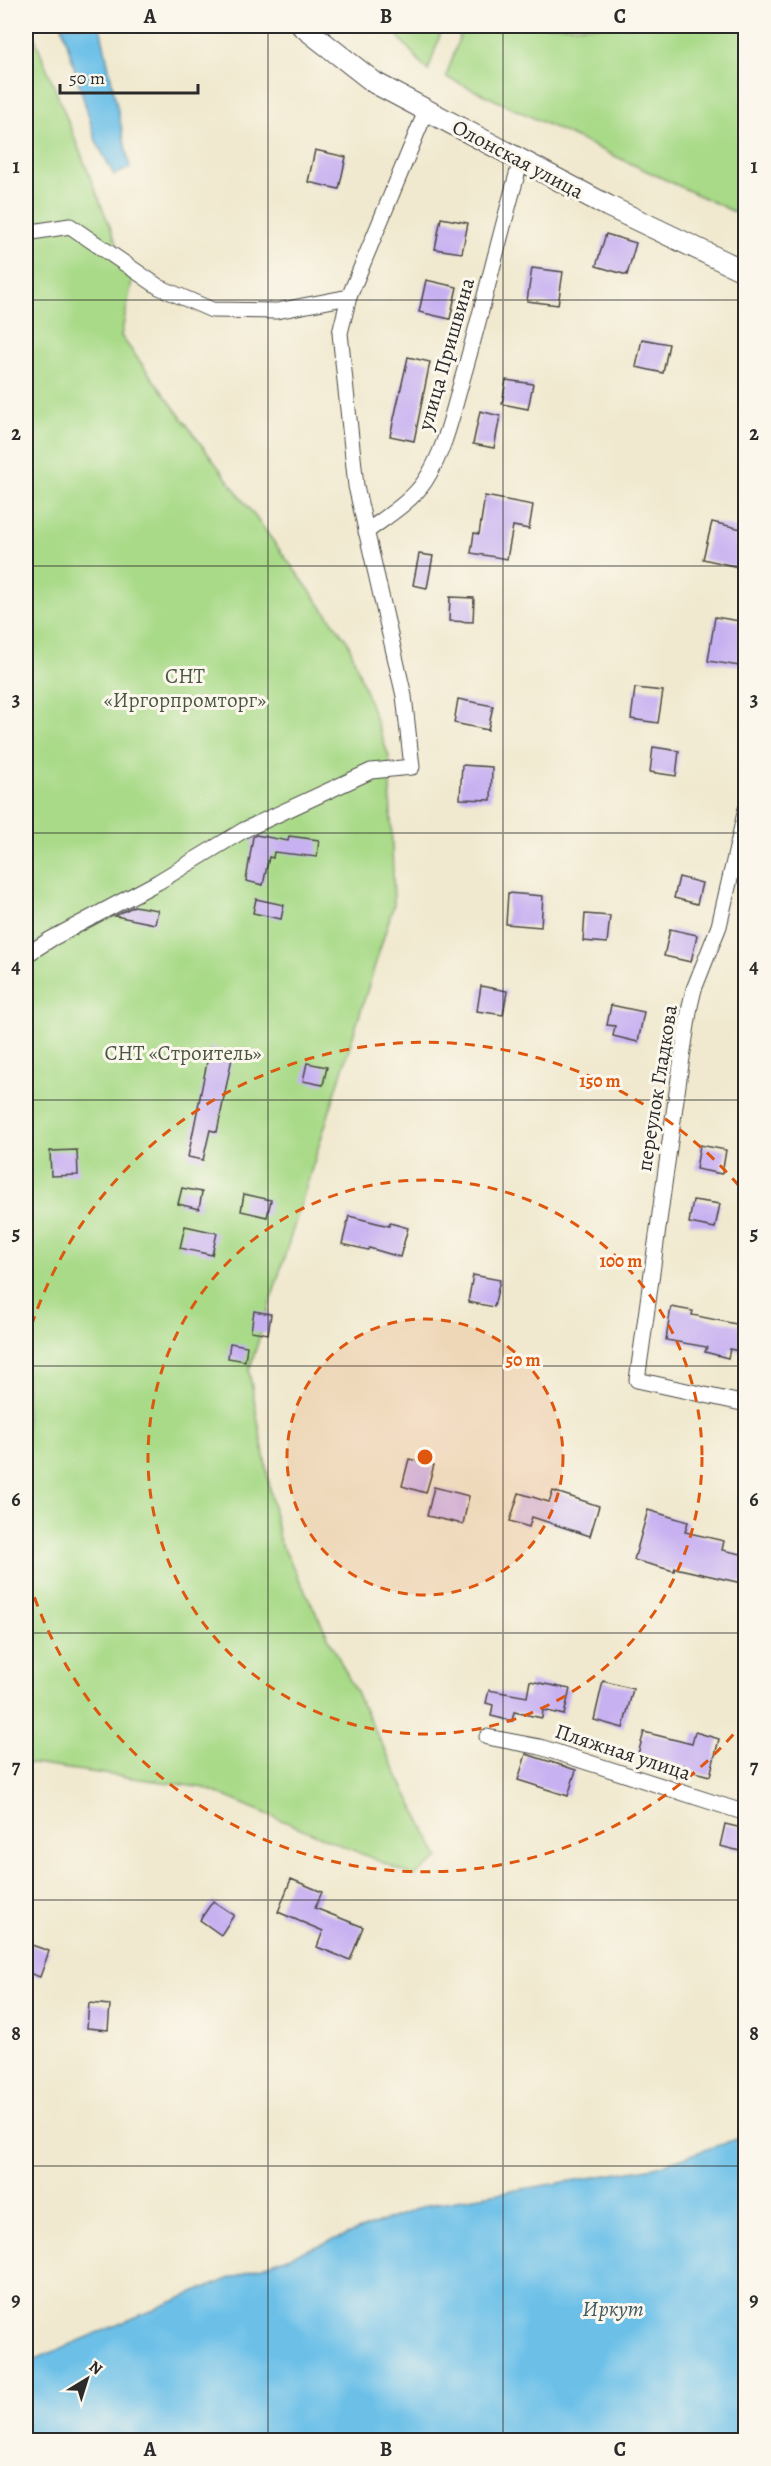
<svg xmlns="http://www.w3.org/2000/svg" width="771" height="2466" font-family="Alegreya,serif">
<rect width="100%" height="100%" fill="#fbf7ec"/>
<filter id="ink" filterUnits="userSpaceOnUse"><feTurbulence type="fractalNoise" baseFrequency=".0167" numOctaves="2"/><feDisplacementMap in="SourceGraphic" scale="12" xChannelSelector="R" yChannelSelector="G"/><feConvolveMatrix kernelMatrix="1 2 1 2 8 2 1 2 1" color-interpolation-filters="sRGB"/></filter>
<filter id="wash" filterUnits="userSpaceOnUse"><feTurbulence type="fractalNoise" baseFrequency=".008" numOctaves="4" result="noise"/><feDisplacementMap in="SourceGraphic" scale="24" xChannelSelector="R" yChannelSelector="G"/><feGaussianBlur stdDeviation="1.35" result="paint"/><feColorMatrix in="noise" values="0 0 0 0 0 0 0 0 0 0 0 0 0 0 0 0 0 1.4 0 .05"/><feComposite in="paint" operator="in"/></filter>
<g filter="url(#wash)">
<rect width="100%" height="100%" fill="#f0e9cf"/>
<path fill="#a9da88" stroke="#6a825a" stroke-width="1.5" d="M26,26h4l102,256 -11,54 227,306 41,115 5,147 -145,467 30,168 160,319 -25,18 -209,-88 -179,-25z
M389,26h54l-15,45z
M463,26h282v191l-299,-140z"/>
<path fill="#6cc0e8" stroke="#4c768a" stroke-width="1.5" d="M62,26h38l30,142 -16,7 -18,-34z
M745,2136v304h-719v-77l184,-77 217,-81 228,-38z"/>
<g id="blocks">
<path fill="#c8b1f1" d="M315,150l31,7 -7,32 -31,-7z
M441,218l27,5 -6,30 -27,-4z
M606,234l30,9 -9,32 -31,-9z
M532,268l31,4 -5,33 -31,-4z
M426,280l31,7 -7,32 -31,-7z
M642,339l27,5 -6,29 -27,-6z
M408,357l22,5 -16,79 -24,-5z
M506,380l27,4 -5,25 -26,-5z
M480,411l20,5 -6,32 -21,-4z
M485,496l48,9 -4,24 -16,-3 -6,33 -36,-6 3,-20 5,1z
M712,522l34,8v21l-4,-1 -4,17 -35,-8z
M419,554l14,2 -6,32 -14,-3z
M450,597l24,1 -1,24 -24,-1z
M715,617l31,5 -7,44 -31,-5z
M635,688l28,3 -5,32 -27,-4z
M458,699l35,7 -5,24 -34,-7z
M653,747l26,4 -3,25 -26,-4z
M462,765l30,2 -1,33 -31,-1z
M256,835l32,6 1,-5 30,4 -2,17 -43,-5 -1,6 -4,-1 -6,28 -17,-4 7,-44z
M679,877l23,6 -5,21 -23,-6z
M508,893l35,3 -2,31 -35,-3z
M256,899l28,6 -3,14 -28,-6z
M134,906l24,4 -3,14 -40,-8z
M585,914l25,2 -3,27 -24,-2z
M670,929l27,6 -6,27 -27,-6z
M481,986l26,5 -4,24 -26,-4z
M611,1005l33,7 -6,30 -25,-6 2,-10 -8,-1z
M210,1047l23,6 -16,79 -7,-2 -7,30 -15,-3z
M307,1063l20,4 -4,18 -20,-4z
M700,1145l26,5 -4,24 -26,-5z
M77,1150l1,25 -27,1 -1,-25z
M182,1188l20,4 -3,17 -21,-5z
M244,1194l27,6 -4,17 -26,-6z
M693,1200l27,4 -5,24 -26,-5z
M349,1216l40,10 1,-3 18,5 -8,29 -31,-9 -1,2 -26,-6z
M185,1226l32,7 -5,22 -32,-7z
M473,1275l27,5 -6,27 -26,-5z
M671,1307l22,4 -1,4 54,11v27l-16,-4 -2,9 -23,-6 2,-5 -41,-7z
M254,1311l17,3 -3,20 -17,-3z
M230,1343l17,3 -2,15 -17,-3z
M409,1459l25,6 -8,28 -24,-7z
M434,1487l35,9 -6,28 -36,-8z
M553,1491l46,15 -9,30 -58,-19 -3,10 -19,-6 9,-28 30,9z
M648,1510l40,12 -3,10 39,9 -2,9 24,5v29l-71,-16 -1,3 -40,-11z
M530,1681l40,8 -6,26 -21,-5 -1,8 -28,-6 -2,9 -21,-5 2,-11 -7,-2 3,-13 38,7z
M603,1681l30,8 -10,39 -29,-8z
M644,1732l48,12 3,-12 24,7 -9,37 -24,-6v-4l-48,-12z
M526,1754l50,16 -8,26 -50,-16z
M725,1824l21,5v16l-5,-1 -1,7 -20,-5z
M291,1879l31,13 -7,16 48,19 -13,33 -33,-13 6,-16 -45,-19z
M213,1901l21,14 -13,20 -21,-15z
M26,1943l23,8 -9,26 -14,-5z
M89,2003l21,2 -2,25 -21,-2z"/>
</g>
</g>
<g filter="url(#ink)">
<use href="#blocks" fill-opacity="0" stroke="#494844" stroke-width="1.5"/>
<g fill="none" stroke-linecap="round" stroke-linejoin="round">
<defs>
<path id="street" d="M26,233l44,-7 89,61 53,23 65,1 72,-14
M366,532c20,-15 45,-30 59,-51 21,-32 28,-71 39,-108 20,-70 37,-142 57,-213
M746,809l-27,117 -25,63 -4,17c-20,125 -35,250 -53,374l109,24
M26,955l25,-16 107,-57 86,-52 127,-59 41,-4 -8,-71 -48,-210 -16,-153 9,-36 77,-186
M487,1737l53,10 206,66"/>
<path id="secondary" d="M302,26l73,57 233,123 138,66"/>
</defs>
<use href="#street" stroke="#494844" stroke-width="17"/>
<use href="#secondary" stroke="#494844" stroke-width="23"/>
<use href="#street" stroke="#fff" stroke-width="15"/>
<use href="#secondary" stroke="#fff" stroke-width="21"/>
</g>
</g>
<path fill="none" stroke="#2b2b2b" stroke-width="1.5" stroke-opacity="0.55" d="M268,26v2414M503,26v2414M26,300h720M26,566h720M26,833h720M26,1100h720M26,1366h720M26,1633h720M26,1900h720M26,2166h720"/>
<circle cx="425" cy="1457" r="138" fill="#df570e" fill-opacity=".12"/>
<g fill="none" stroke="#df570e" stroke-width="3" stroke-dasharray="10 8">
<circle cx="425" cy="1457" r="138"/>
<circle cx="425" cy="1457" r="277"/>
<path d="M745 1721A415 415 0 0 1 26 1571M26 1343A415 415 0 0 1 745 1193"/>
</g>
<g text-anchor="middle" stroke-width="6" stroke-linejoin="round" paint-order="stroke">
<g font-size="21" fill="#2b2b2b" stroke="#fbf7ec">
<text transform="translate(518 159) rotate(28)" y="7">Олонская улица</text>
<text transform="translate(446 354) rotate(-74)" y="7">улица Пришвина</text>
<text transform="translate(657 1088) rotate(-81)" y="7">переулок Гладкова</text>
<text transform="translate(623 1752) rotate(18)" y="7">Пляжная улица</text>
</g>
<g font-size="21" fill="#4a5742" stroke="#fbf7ec">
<text x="185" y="683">СНТ<tspan x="185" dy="24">«Иргорпромторг»</tspan></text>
<text x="183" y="1060">СНТ «Строитель»</text>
</g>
<g font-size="22" font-style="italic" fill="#3e5864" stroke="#fbf7ec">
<text x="613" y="2316">Иркут</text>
</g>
</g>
<circle cx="425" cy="1457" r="9" fill="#df570e" stroke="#fbf7ec" stroke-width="3"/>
<g font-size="18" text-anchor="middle" font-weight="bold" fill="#df570e" stroke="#fbf7ec" stroke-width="6" stroke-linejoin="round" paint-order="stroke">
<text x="600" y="1087">150 m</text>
<text x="621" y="1267">100 m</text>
<text x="523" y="1366">50 m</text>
</g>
<rect width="771" height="2466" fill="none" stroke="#fbf7ec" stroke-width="66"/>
<g transform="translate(87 2379) rotate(38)" stroke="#fbf7ec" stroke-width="4.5" paint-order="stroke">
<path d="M0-4.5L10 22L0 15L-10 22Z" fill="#2b2b2b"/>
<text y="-9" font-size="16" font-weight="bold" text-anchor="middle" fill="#2b2b2b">N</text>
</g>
<path d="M60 84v9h138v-9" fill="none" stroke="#2b2b2b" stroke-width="3"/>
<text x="69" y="84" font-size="18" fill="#2b2b2b" stroke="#fbf7ec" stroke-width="4.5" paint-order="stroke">50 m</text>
<rect x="33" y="33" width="705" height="2400" fill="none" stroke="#2b2b2b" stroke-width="2"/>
<g font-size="20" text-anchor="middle" font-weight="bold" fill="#2b2b2b">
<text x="150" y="23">A</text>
<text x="386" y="23">B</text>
<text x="620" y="23">C</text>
<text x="16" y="173">1</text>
<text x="754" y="173">1</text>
<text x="16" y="440">2</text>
<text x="754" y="440">2</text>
<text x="16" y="706">3</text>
<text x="754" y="706">3</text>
<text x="16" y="973">4</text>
<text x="754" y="973">4</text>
<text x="16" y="1240">5</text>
<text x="754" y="1240">5</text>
<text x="16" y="1506">6</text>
<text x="754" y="1506">6</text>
<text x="16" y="1773">7</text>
<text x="754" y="1773">7</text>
<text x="16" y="2040">8</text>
<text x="754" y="2040">8</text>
<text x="16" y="2306">9</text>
<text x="754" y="2306">9</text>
<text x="150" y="2456">A</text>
<text x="386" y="2456">B</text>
<text x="620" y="2456">C</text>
</g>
</svg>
